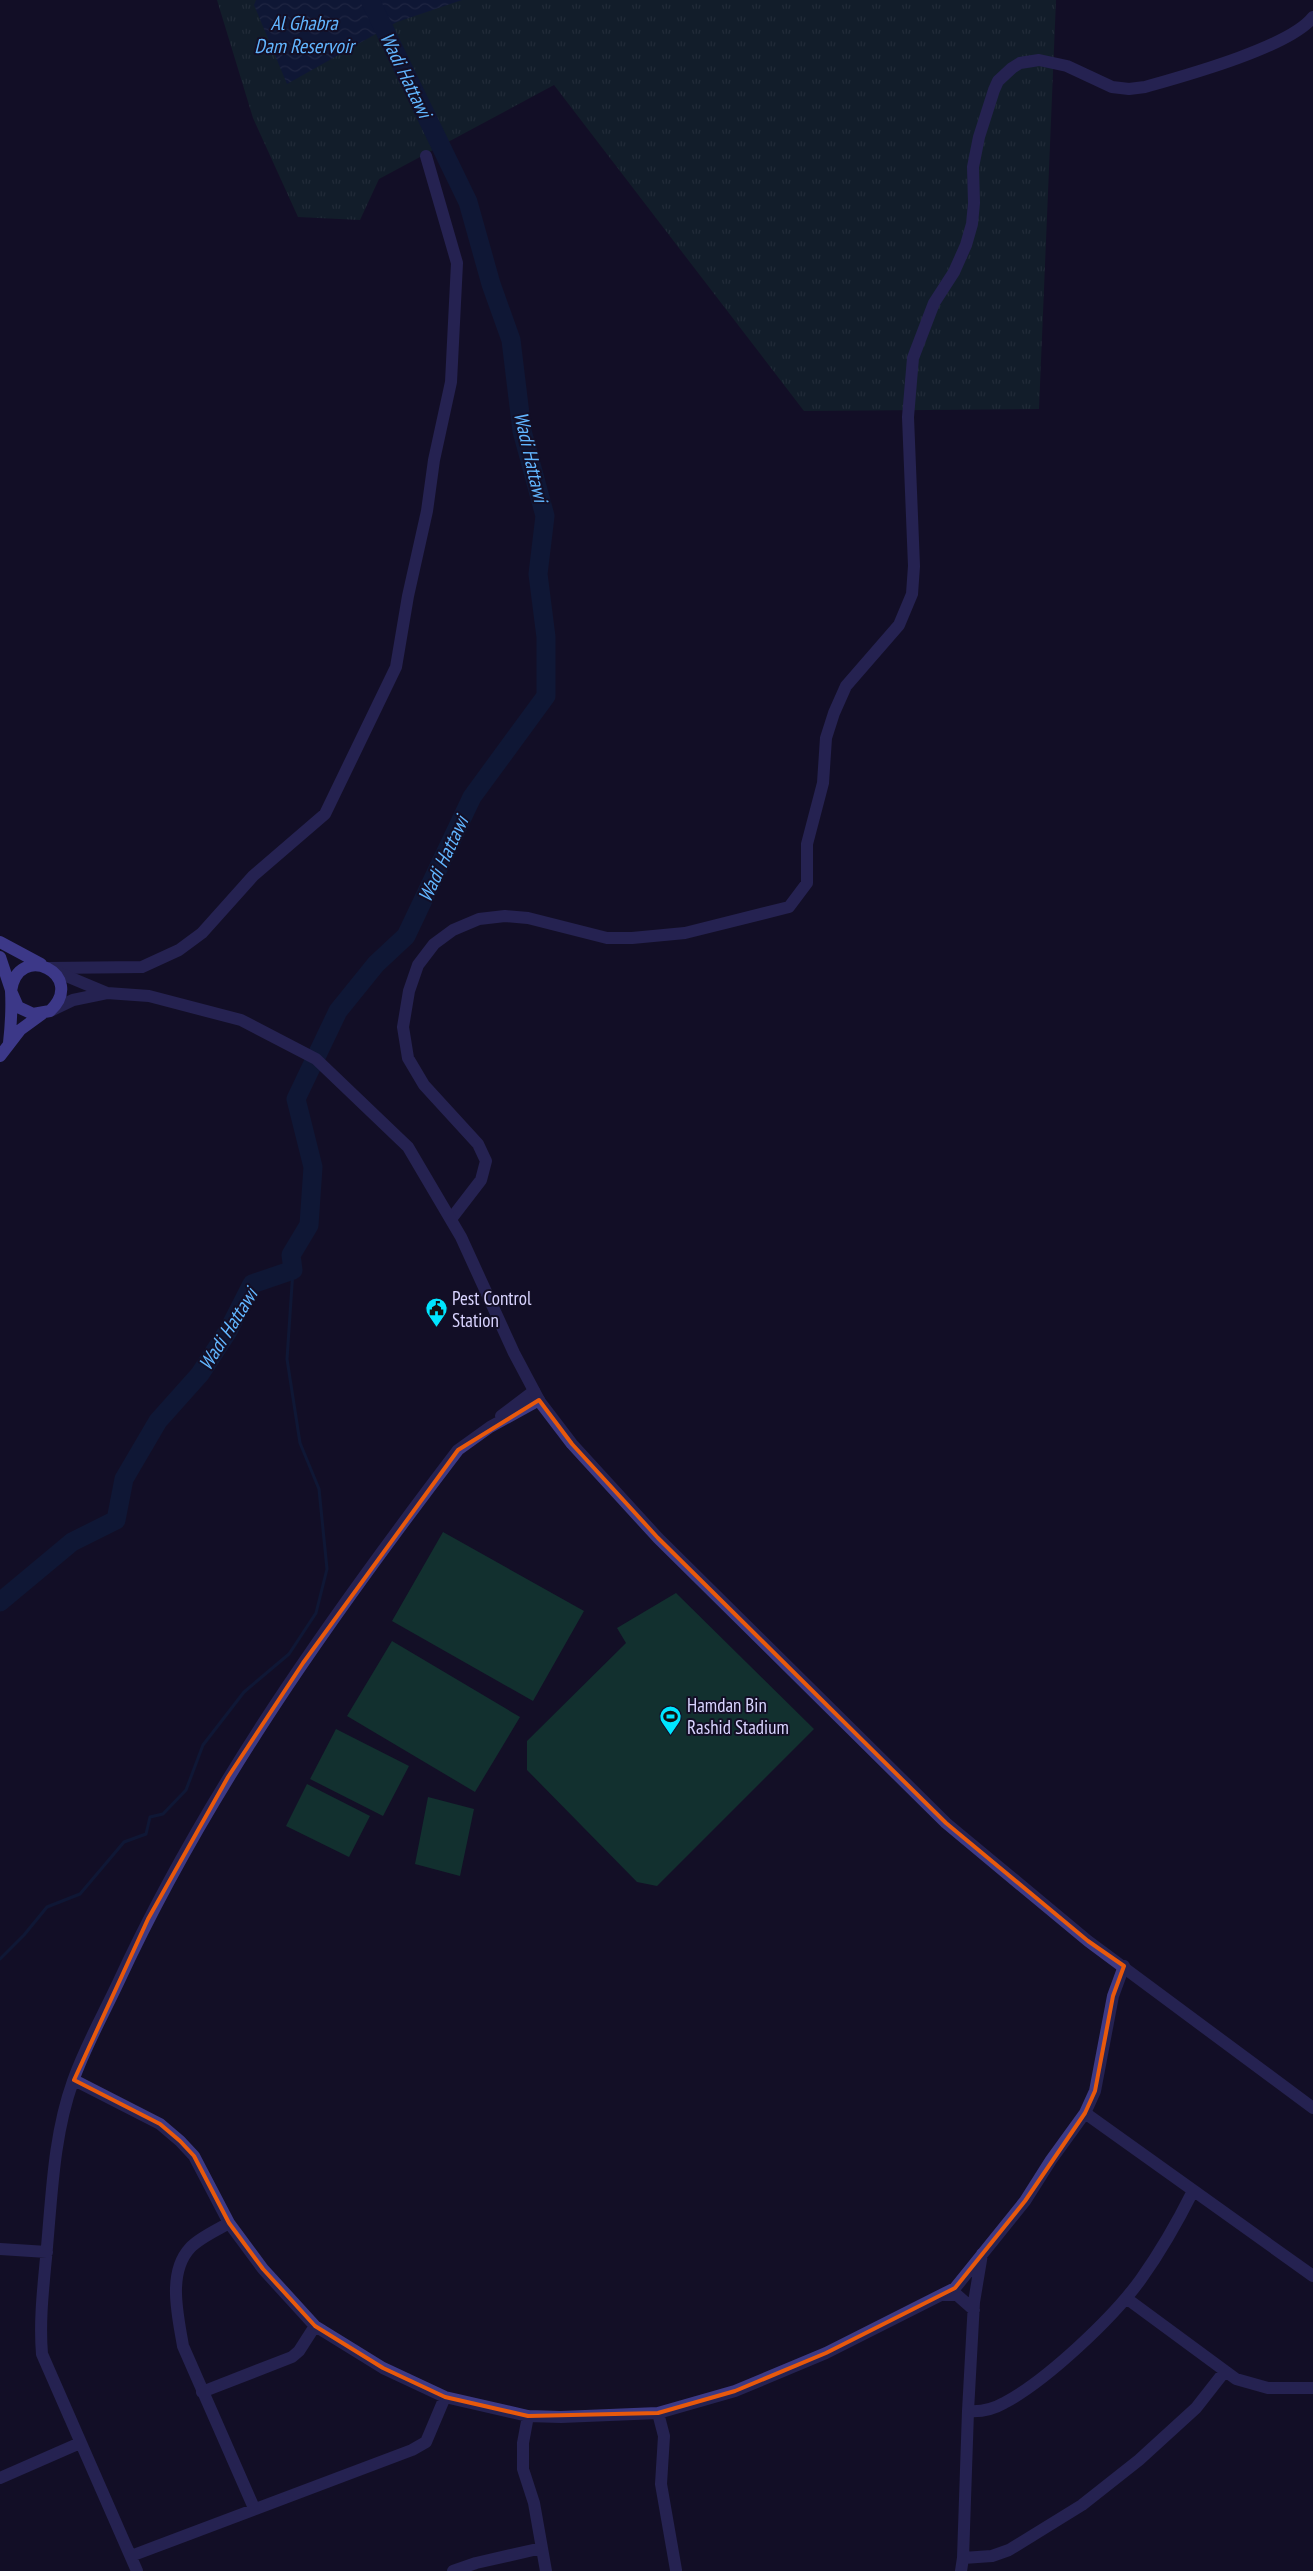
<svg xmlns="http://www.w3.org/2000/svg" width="1313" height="2571" font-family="'PT Sans Narrow',sans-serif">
<defs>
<pattern id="park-tufts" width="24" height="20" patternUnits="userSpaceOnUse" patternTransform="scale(1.25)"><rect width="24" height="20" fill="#12302f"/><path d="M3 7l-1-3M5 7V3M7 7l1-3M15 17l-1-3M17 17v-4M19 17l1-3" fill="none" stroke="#344d4e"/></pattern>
<pattern id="water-waves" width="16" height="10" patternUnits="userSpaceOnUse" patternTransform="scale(1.25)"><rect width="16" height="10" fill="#0c2248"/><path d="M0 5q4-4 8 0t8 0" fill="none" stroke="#2f4163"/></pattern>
</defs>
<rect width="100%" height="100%" fill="#130f26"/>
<path fill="#12302f" d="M443,1532l141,79 -51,90 -141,-80z
M676,1593l138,136 -157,157 -20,-4 -110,-112v-29l99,-98 -9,-15z
M392,1641l128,76 -45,75 -128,-76z
M336,1729l73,37 -26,50 -73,-37z
M307,1784l63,32 -21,41 -63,-31z
M428,1797l46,12 -14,67 -45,-12z"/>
<path fill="url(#park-tufts)" d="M217,0h839l-17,409 -235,2 -250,-326 -175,94 -19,41 -62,-3 -45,-99z"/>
<path fill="url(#water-waves)" d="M256,0h206l-65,22 -110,62 -33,-79z"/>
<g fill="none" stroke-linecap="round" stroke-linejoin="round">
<path stroke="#0c2248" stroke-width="3" d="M0,1959l24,-24 23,-28 33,-13 44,-52 22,-8 4,-17 13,-3 23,-24 17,-45 41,-53 45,-38 27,-41 11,-44 -8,-80 -19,-46 -13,-84 6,-89"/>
<path stroke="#0c2248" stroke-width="19" d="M0,1602l72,-60 44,-22 8,-41 34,-58 42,-47 28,-43 24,-47 41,-14 -2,-15 18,-30 4,-58 -17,-68 42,-88 38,-47 30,-28 66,-139 74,-101v-59l-8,-63 7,-58 -23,-85 -11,-91 -20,-56 -23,-82 -98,-202"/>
<path stroke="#3d3a85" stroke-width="12" d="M49,968l93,-1 37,-17 23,-17 51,-57 72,-62 71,-147 12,-71 19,-85 7,-51 17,-78 6,-119 -31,-107
M451,1219l30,-39 5,-19 -8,-17 -54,-59 -16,-27 -5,-31 6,-36 9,-26 16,-21 19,-14 26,-11 26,-3 23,2 79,20h25l53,-5 104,-26 18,-24v-39l16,-61 3,-45 8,-25 12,-27 53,-61 13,-31 2,-28 -6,-149 5,-59 21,-55 20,-31 12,-27 6,-21 2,-21 -1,-36 6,-30 15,-47 4,-9 14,-13 8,-5 19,-3 28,6 45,21 17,2 16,-2c39,-11 145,-40 168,-70
M501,1416l33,-25
M74,2080l86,44 20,17 14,15 35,67 34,46 52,57 68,42 62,29 83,19 33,1 97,-4 77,-22 91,-38 129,-65 70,-87 26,-41 34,-47 10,-22 18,-95 11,-30
M1085,2113l228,163
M229,2223c-12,7 -30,15 -39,25 -23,25 -12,68 -7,98l71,162
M0,2249l47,3
M941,2295h16l17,15
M1126,2298l110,81 32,9h45
M202,2392l90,-35 7,-6 16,-25
M968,2411l6,-109 8,-48
M658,2413l6,23 -3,48 15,86
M528,2416l-5,27v26l11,34 12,68
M0,2478l80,-35
M131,2556l281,-106 14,-8 19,-45
M963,2558l5,-147c13,1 24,-1 36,-8 42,-22 109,-85 137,-124 20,-28 37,-58 52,-88
M137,2571l-95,-217c-3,-36 2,-72 5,-107 5,-56 7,-113 26,-166 12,-34 30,-66 45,-98 88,-191 212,-365 340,-533l32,-23 49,-27
M453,2571l23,-8 66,-15
M961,2571l2,-13 29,-2 17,-6 73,-45 57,-45 57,-52 29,-37"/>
<path stroke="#3d3a85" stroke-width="12" d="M52,970l55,23
M50,1011l23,-11 34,-7 42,3 92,24 75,39 92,88 53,90 53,116 26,49 32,42 86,94 288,285 142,118 225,167"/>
<path stroke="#6f6bff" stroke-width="12" d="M0,942l41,22
M0,957l11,33
M9,1043c2,-18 3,-34 2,-52 7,-51 77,-16 39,20l-17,3 -15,-7 -7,-16
M0,1056l20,-26 22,-16"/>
</g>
<path d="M0 0H1313V2571H0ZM539,1400l33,44 86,94 288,285 142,118 36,25 -11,30 -18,95 -10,22 -60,88 -70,87 -129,65 -91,38 -77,22 -130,3 -83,-19 -62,-29 -68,-42 -52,-57 -34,-46 -35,-67 -14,-15 -20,-17 -86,-44 74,-161 80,-142 75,-114 155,-213z" fill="#130f26" fill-opacity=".55" fill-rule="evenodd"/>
<path fill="none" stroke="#e8590c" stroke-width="4" stroke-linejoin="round" d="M539,1400l33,44 86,94 288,285 142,118 36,25 -11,30 -18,95 -10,22 -60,88 -70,87 -129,65 -91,38 -77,22 -130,3 -83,-19 -62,-29 -68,-42 -52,-57 -34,-46 -35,-67 -14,-15 -20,-17 -86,-44 74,-161 80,-142 75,-114 155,-213z"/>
<defs>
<symbol id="civic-pin" viewBox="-11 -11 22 30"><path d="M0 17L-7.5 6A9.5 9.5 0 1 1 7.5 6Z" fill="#00e5ff" stroke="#130f26"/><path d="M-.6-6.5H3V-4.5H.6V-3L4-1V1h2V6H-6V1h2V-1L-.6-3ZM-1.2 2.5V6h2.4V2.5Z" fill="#111"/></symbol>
<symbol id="stadium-pin" viewBox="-11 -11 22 30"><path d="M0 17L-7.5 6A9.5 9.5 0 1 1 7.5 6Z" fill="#00e5ff" stroke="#130f26"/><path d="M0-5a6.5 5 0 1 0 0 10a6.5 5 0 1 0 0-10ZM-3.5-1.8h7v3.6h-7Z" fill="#111"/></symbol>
</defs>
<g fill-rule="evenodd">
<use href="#civic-pin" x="424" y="1296" width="25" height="34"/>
<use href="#stadium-pin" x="658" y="1704" width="25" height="34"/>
</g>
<g text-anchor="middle" stroke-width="4" stroke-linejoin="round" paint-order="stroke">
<g font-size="19" fill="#d9d4ff" stroke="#130f26" text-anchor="start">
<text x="452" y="1305">Pest Control<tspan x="452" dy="22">Station</tspan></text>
<text x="687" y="1712">Hamdan Bin<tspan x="687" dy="22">Rashid Stadium</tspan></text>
</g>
<g font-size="20" font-style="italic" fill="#62b6ff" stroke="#130f26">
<text x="304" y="30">Al Ghabra<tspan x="304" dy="23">Dam Reservoir</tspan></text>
<text transform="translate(406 75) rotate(64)" y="7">Wadi Hattawi</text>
<text transform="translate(531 457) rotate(77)" y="7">Wadi Hattawi</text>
<text transform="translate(443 859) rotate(-65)" y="7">Wadi Hattawi</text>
<text transform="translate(228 1329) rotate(-58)" y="7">Wadi Hattawi</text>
</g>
</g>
</svg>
